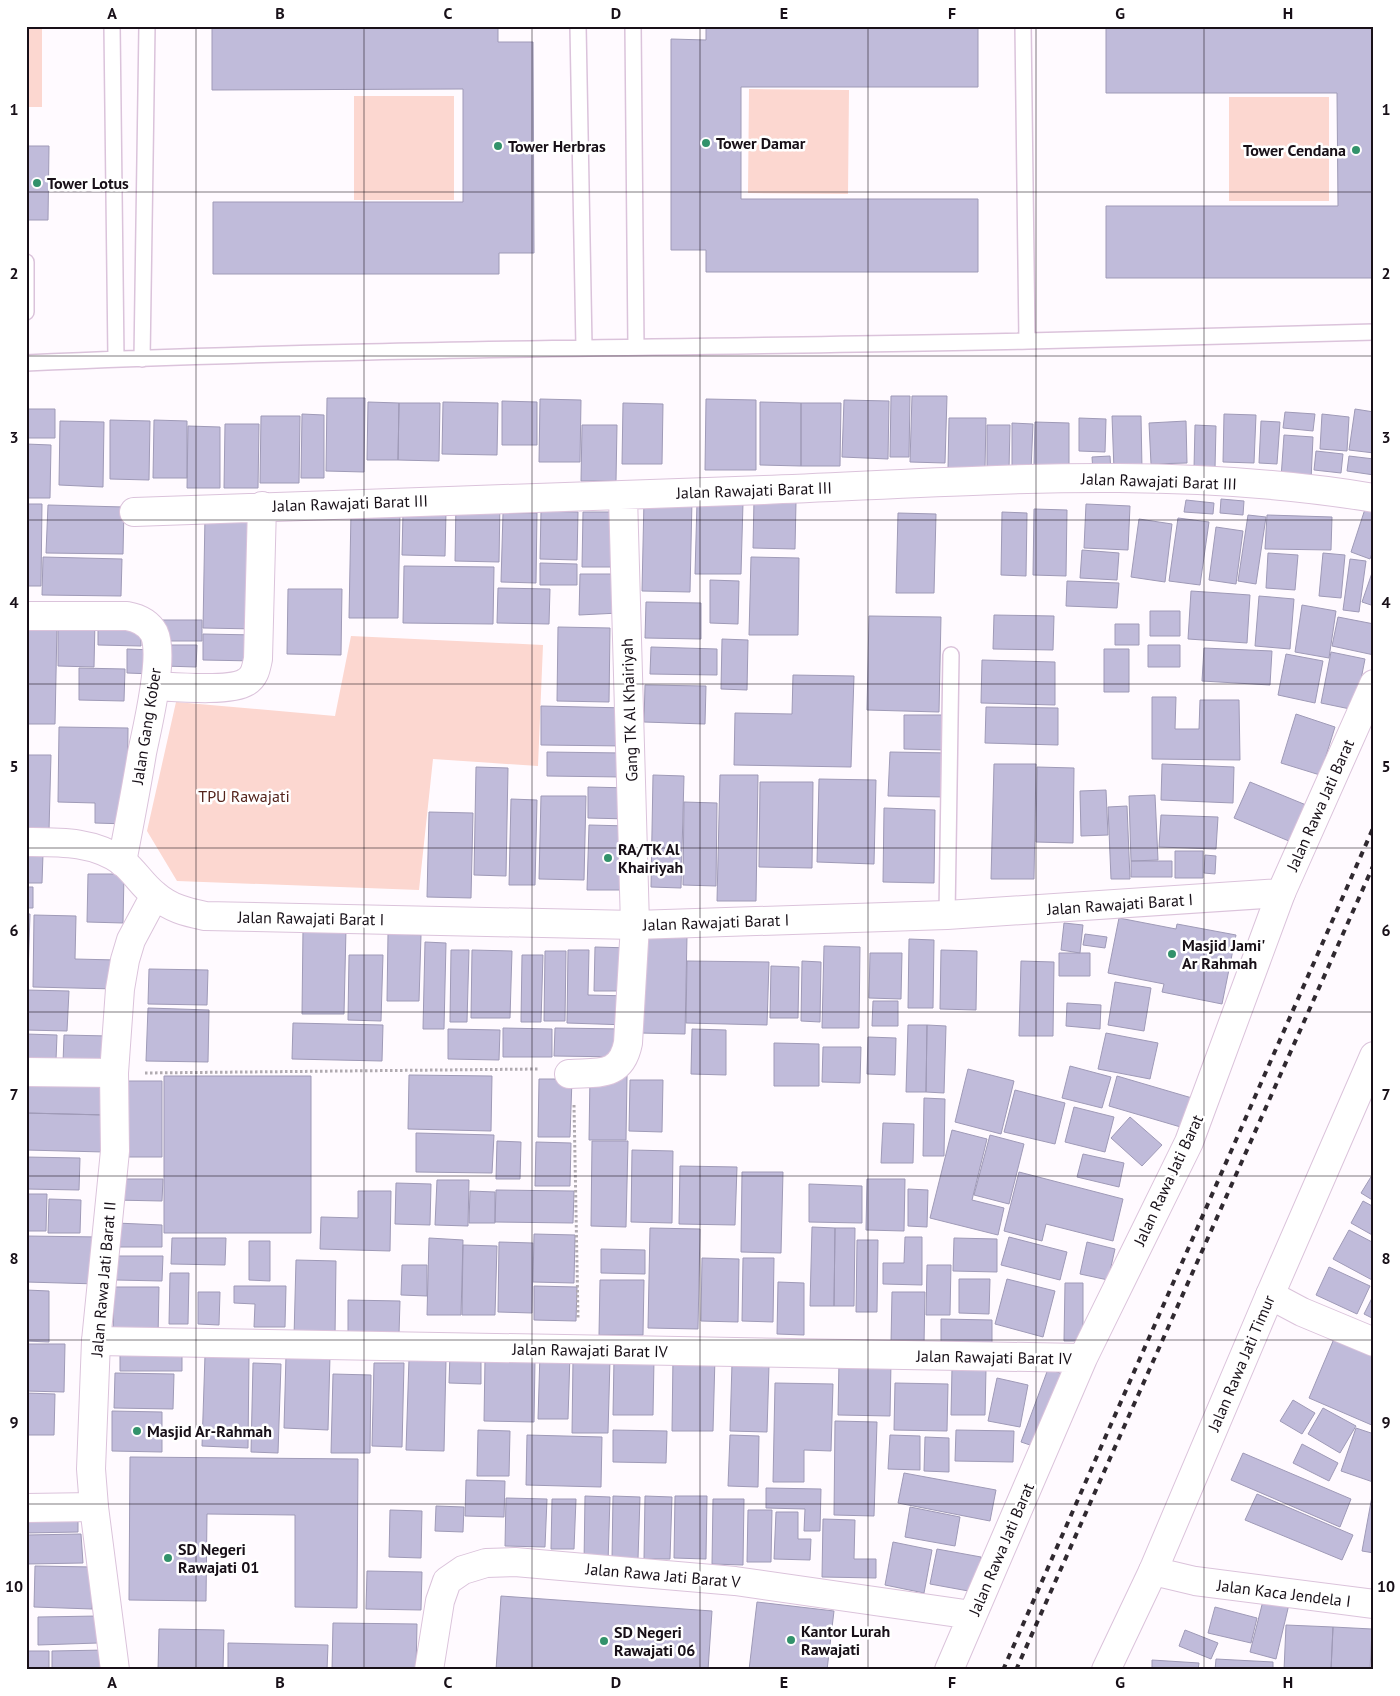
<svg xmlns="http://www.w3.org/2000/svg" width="1400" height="1696" font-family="'PT Sans',sans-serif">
<rect width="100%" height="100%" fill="#fffaff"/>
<path fill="#fcd7d0" d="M26,26h16v81h-16z
M749,89l100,1 -1,104 -100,-1z
M354,96h100v104h-100z
M1229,97h100v104h-100z
M351,636l192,9 -5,121 -105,-7 -14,131 -242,-9 -30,-50 29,-129 159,14z"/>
<path fill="#c0bbda" stroke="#9f9ab7" d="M212,26h286v16h35l1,211h-35v21h-286v-72h250v-113l-251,1z
M706,26h272v61h-237v112h237v73h-272v-22h-35v-211l35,1z
M1106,26h267v252h-267v-72h232l-1,-113h-231z
M26,146h23l-1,74h-22z
M891,396h19l-1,61h-19z
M912,396h35l-2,67 -35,-1z
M327,398h38l-1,74 -38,-1z
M540,399l41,1 -1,62h-41z
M706,399l50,1v70h-51z
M844,400l45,1 -1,58 -46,-2z
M502,401l35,1v43h-35z
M368,402l31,1 -1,57h-31z
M443,402l55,1 -1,52 -55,-1z
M760,402l41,1v63l-41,-1z
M399,403h41l-1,58 -41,-1z
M623,403l40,1 -1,60h-40z
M801,403h40l-1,63h-39z
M26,409h29v29h-29z
M1355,409l19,3v41l-25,-3z
M1285,412l30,2 -2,17 -30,-3z
M302,414l22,1v63h-23z
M1224,414l32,1 -2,48 -31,-1z
M1322,414l27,3 -2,34 -27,-2z
M261,416h39l-1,67h-39z
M1112,416h29l1,53 -28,1z
M949,418h37l-1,51 -37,-1z
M1079,418l27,1 -1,33 -26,-1z
M110,420l40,1 -1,59 -39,-1z
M154,420l33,1v57h-34z
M60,421l44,1 -1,65 -44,-2z
M1186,421l1,42 -36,1 -2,-41z
M1261,421l19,1 -3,42 -18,-1z
M1035,422l34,1v43h-35z
M1012,423l21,1 -2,46h-19z
M225,424h34l-1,64h-34z
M582,425h35l-1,56h-35z
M987,425h23l-1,45h-22z
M1195,425l21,1 -1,43 -21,-1z
M188,426l32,1v61h-33z
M1284,435l29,2 -2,43 -30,-2z
M26,444l25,1 -1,53h-24z
M1316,451l27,3 -2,19 -27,-3z
M1110,456l1,16 -18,1 -1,-16z
M1349,456l25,3v16l-27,-4z
M1221,499l23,2 -1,14 -23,-2z
M644,500h48l-2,92 -48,-1z
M754,500l42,2 -1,47 -42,-1z
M1186,500l28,3 -1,11 -29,-2z
M456,502h44l-1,60 -44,-1z
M697,502l46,1 -2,71h-46z
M26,504h16l-1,82h-15z
M1086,504l44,2 -2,44 -44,-2z
M48,505l76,2 -1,47 -77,-1z
M1034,509l33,1 -1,66 -33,-1z
M1365,509l9,2v36l-4,12 -19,-7z
M541,511l37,1 -1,48 -37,-1z
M351,512l49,1 -2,105h-49z
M403,512h43l-1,44 -43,-1z
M583,512h33v55h-34z
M1002,512l25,1 -1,63 -25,-1z
M503,513h34l-1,70 -35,-1z
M898,513l38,1 -2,79h-38z
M1248,515l18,2 -10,67 -18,-3z
M1267,515l65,2 -1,33 -66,-1z
M205,516h53l-2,113 -53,-1z
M1178,518l31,4 -9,63 -31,-4z
M1139,519l33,5 -7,58 -34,-5z
M1216,527l27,4 -7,53 -27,-4z
M1082,550l37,3 -2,27 -37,-2z
M1268,553l30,2 -3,35 -29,-2z
M1323,553l22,2 -4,43 -22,-2z
M43,557l79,2 -1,37 -79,-1z
M751,557l48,1 -1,77h-49z
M1350,559l16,2 -7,51 -16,-2z
M540,563l37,1v21h-37z
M404,566l90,1 -1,57 -90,-1z
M1374,567v39l-12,-4z
M580,574h40l-1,39 -40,2z
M710,580l29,1 -1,43 -28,-1z
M1067,581l52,2 -2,25 -51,-2z
M498,588l52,1 -1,35 -52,-1z
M288,589h54l-1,66 -54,-1z
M1191,591l59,4 -3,48 -59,-4z
M1259,596l35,3 -4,50 -35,-3z
M646,602l55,1v36l-56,-1z
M1302,605l34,6 -7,47 -34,-6z
M1150,611h30v25h-30z
M994,615l60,1 -1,34 -60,-1z
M869,616l72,1 -2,95 -72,-2z
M1338,617l36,7v31l-42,-9z
M58,620l37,1 -1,46 -36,-1z
M162,620h40v21h-40z
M98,621l43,1v24l-43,-1z
M1115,624h24v21h-24z
M26,625l31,1 -2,98h-29z
M558,627l52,1 -1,74 -52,-1z
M203,634l53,1 -1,26 -52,-1z
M722,639l26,1 -1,50 -26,-1z
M164,645h33l-1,22 -32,-1z
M1148,645h32v22h-32z
M651,647l66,2v26l-67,-1z
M1204,648l68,3 -2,34 -68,-4z
M127,649l26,1v24l-26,-1z
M1104,649h25v43h-25z
M1331,652l34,7 -10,51 -34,-7z
M1286,654l37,7 -8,42 -37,-8z
M982,660l73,2v43l-74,-2z
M79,668l46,1 -1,32 -45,-1z
M793,675l61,1 -3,91 -117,-2 1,-52 57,1z
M645,685l61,1 -1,38 -61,-2z
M1152,697h24l-1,32h24l1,-29h39l1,60 -88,-1z
M541,706l85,2 -1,38 -84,-1z
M986,707l72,1v37l-73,-2z
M1296,714l39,13 -15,48 -39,-12z
M904,715h42l-1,35 -41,-1z
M59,727l69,1 -1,96 -32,-1v-20l-37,-1z
M547,752l76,1 -1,24 -75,-1z
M890,752l58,1 -1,44 -59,-1z
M26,755h25l-2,76h-23z
M994,764h42l-2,115h-43z
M1162,764l72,3 -1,36 -72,-3z
M476,767l32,1 -2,108 -32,-1z
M1037,767l37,1 -1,75 -37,-1z
M653,775l31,1 -3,112 -30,-1z
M720,775h38l-2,126h-39z
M819,779l57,1 -2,84 -57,-2z
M760,782h53l-1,86 -53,-1z
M1250,782l61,25 -15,37 -62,-26z
M588,787l42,1 -1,31 -41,-1z
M1106,790l2,45 -27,1 -1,-45z
M1155,795l3,65 -27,1 -2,-65z
M541,796h45l-2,84 -45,-1z
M511,799l26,1 -2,85h-26z
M684,802l33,1 -1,83 -33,-1z
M1127,806l3,73h-19l-3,-72z
M884,808l51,2 -1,73 -51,-1z
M429,812l44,1 -2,85 -44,-1z
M1161,815l57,2 -2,32 -57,-2z
M589,825l39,1 -1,64h-40z
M1175,851h28v27h-28z
M26,854h17l-1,29h-16z
M1205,855l11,1 -1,18 -11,-1z
M1131,861h41v16h-41z
M88,874h36l-1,49 -36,-1z
M26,887h7v21h-7z
M26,914h4l-2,61h-2z
M34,915l42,1 -1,43 41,1v29l-83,-2z
M1119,918l57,11 1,-5 59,11 -14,69 -60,-12 2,-8 -56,-11z
M1064,923l19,2 -3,28 -19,-3z
M303,929h43l-2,85h-42z
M388,934l33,1 -2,66h-32z
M1085,934l22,3 -2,11 -22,-3z
M642,936h45l-2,98 -45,-1z
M909,939l25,1 -1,68h-25z
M425,942l21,1 -2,86h-21z
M824,946l36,1 -1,81h-37z
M595,947l36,1 -1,43h-36z
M451,950h18l-2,72h-17z
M472,950l40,1 -2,67h-39z
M568,950h21l-1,45 41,1 -1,29 -61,-2z
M941,950l36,1 -1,59 -36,-1z
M545,951h21l-1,70h-21z
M870,953h32l-1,46 -32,-1z
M1059,953h31v23h-31z
M349,955h34l-2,66 -33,-1z
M522,955h21l-2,67h-20z
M687,961l82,1 -2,63 -81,-2z
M802,961l19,1 -1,60 -19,-1z
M1021,961l33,1 -1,74h-34z
M771,966l28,1 -1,51h-28z
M149,969l59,1 -1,35 -59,-1z
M1115,982l36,6 -7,43 -36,-6z
M26,990l43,1 -2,40 -41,-1z
M873,1001h25v25h-26z
M1067,1003l34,2 -1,24 -34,-3z
M148,1008l61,2 -1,52 -62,-1z
M293,1023l90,2 -1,36 -90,-2z
M908,1025h19l-1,67h-20z
M927,1025l19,1 -2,67 -18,-1z
M503,1028l49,1v28h-49z
M555,1028l68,1v28l-69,-1z
M448,1029l52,1 -1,30 -51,-1z
M692,1029l34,1v45l-35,-1z
M1106,1033l52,10 -8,36 -52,-10z
M26,1034l31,1 -1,25 -30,-1z
M64,1035l44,1 -1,28 -44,-1z
M868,1037l28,1 -1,37 -28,-1z
M774,1043l45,1v42h-45z
M823,1047h38l-1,36 -38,-1z
M1070,1066l41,11 -9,31 -40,-10z
M968,1069l46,12 -13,53 -46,-12z
M409,1075l83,1 -1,55 -83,-2z
M590,1075l37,1 -1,64h-37z
M164,1076h147v157h-147z
M1117,1076l75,22 -8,30 -75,-22z
M26,1077l80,1 -1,37 -79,-2z
M539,1079h33l-2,58h-32z
M630,1080h33l-1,52 -33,-1z
M121,1081h41v76h-41z
M1015,1090l50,13 -10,41 -51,-12z
M924,1098l21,1 -1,57h-21z
M1074,1107l40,10 -9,35 -40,-10z
M26,1113l79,2 -1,37 -78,-2z
M1130,1117l32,28 -20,21 -31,-28z
M883,1123l31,1 -1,39h-32z
M952,1130l35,9 -15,61 32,8 -6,27 -68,-17z
M416,1133l78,2 -2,38 -76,-1z
M990,1135l34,9 -15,60 -35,-9z
M497,1141l24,1 -1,37h-24z
M592,1141h36l-2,86 -35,-1z
M536,1142l35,1 -1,43h-35z
M632,1150l41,1 -1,72 -41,-1z
M1083,1154l41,9 -5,24 -42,-10z
M26,1157l54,1 -1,32 -53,-1z
M680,1166l57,1 -2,58 -56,-1z
M742,1172h41l-2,81 -40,-1z
M1019,1172l104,27 -10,42 -67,-17 -4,17 -38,-10z
M1374,1172v29l-13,-8z
M115,1179h48l-1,22 -48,-1z
M867,1179h38l-1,52 -38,-1z
M437,1180h32l-1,46 -33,-1z
M396,1183l35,1 -1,41 -35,-1z
M809,1184l53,2v37l-53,-1z
M908,1189l20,1 -1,37 -19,-1z
M496,1190l78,1 -1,32 -78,-1z
M358,1191h33l-1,60 -70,-2 1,-32 37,1z
M470,1191l25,1v31h-26z
M26,1194h21l-1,37h-20z
M49,1199l32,1 -1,33h-32z
M1363,1201l11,6v29l-23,-13z
M116,1223l46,2v22h-47z
M812,1227l23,1 -1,78h-24z
M650,1228l50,1 -2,100 -50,-1z
M835,1228h20l-1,78h-20z
M1349,1230l25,13v38l-41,-22z
M534,1234l41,1 -1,48 -41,-1z
M26,1236l73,1 -1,47 -72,-2z
M905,1237h17v48l-39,-1v-21h21z
M1009,1237l58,15 -7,28 -59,-15z
M172,1238h54l-1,27 -54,-1z
M429,1238l34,2 -2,75h-34z
M954,1238l43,1v33l-44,-1z
M857,1240h21l-1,72h-21z
M249,1241h21v40l-21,-1z
M499,1242l34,1 -1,70 -34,-1z
M1087,1242l28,7 -7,31 -28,-6z
M463,1245l34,1 -2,69h-33z
M601,1249l44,1v24l-44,-1z
M116,1256h47l-1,25 -46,-1z
M702,1258l37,1 -1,63 -37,-1z
M743,1258h31l-1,64 -31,-1z
M296,1260l40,1 -1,76h-41z
M402,1265h25v31l-26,-1z
M927,1265h24l-1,50h-24z
M1329,1267l41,19 -13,28 -41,-19z
M170,1273h19l-1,51h-19z
M959,1279h31l-1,35 -30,-1z
M1007,1279l48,12 -12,46 -48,-13z
M600,1280h44l-1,55h-44z
M778,1282l26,1v52l-27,-1z
M1065,1283h18v58h-19z
M234,1286h52l-1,41h-31l1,-23 -21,-1z
M534,1286l43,1 -1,34 -42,-1z
M114,1287h45l-1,51 -45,-1z
M26,1290l23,1v51l-23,-1z
M198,1292h22l-1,33 -21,-1z
M892,1292h33l-1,52 -33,-1z
M1374,1294v25l-10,-5z
M348,1300l52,1 -1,33 -51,-1z
M941,1319l51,1v27l-51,-1z
M1336,1334l38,16v76l-65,-28z
M26,1344h39l-1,48 -38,-1z
M120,1349l62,1v21h-62z
M450,1353l31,1v30l-32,-1z
M540,1353l30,1 -2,65h-30z
M205,1355l44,1 -1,92 -46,-2z
M286,1355l44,1 -2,74 -44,-2z
M673,1356l42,1 -2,74h-41z
M614,1358l40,1 -1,56h-40z
M409,1359l37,1 -2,91 -38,-1z
M485,1359l50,1 -1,62 -50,-1z
M573,1359h37l-2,74h-36z
M839,1360l52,2 -1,54 -52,-1z
M253,1363l28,1 -3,89 -27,-1z
M374,1363h30l-2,84 -30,-1z
M732,1363l37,2 -2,67 -37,-1z
M952,1368l34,1 -1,46h-34z
M1048,1369l21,7 -27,73 -21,-7z
M115,1373l59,1 -1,35 -59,-1z
M333,1374l38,1 -1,78h-39z
M997,1378l31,7 -8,42 -32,-6z
M775,1383l58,1 -2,67 -27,-1v32h-31z
M895,1383l53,1 -1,47 -53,-1z
M26,1393l29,1 -1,41h-28z
M1293,1400l22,13 -13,21 -22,-13z
M1323,1408l33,18 -16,27 -32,-19z
M112,1411l50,1v40l-50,-1z
M835,1421l42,1 -3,94 -40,-1z
M1356,1428l18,6 -1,48 -32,-11z
M478,1430l32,1 -1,45h-32z
M613,1430l54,1 -1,32 -53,-1z
M956,1430l58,1 -1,31 -58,-1z
M527,1435l75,2 -1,50 -75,-2z
M730,1435l29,1 -1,51 -30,-1z
M890,1435l30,1v34l-32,-1z
M925,1437l24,1v34l-25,-1z
M1302,1444l36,19 -9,18 -36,-18z
M1243,1453l108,46 -11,28 -109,-47z
M130,1457l228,2 -1,149 -62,-1v-92l-88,-1 -1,87 -77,-1z
M904,1473l92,17 -6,31 -92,-18z
M466,1480l39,1 -1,36 -39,-1z
M766,1488l55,1 -1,42h-16l1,-22 -39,-1z
M1373,1491h1v62l-12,-2z
M1257,1494l96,41 -11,25 -97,-40z
M585,1496l25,1 -2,66h-24z
M613,1496l27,1 -2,62h-26z
M645,1496l27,1 -2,62h-26z
M675,1496h32l-1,63 -32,-1z
M506,1498l41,1 -2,48 -40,-1z
M552,1499h24l-2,50h-23z
M713,1499h31l-1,66 -31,-1z
M436,1506l28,1 -1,25 -28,-1z
M910,1507l50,10 -5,29 -50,-9z
M78,1509v23l-52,1v-23z
M390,1510l32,1 -1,47 -32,-1z
M748,1510h24l-1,52h-24z
M776,1512h22v27h13l-1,21 -36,-1z
M823,1519l32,1 -1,39h22v19l-54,-1z
M81,1534l2,29 -56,1v-29z
M893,1542l39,8 -8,43 -39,-8z
M937,1549l44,8 -7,35 -44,-8z
M35,1566l57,1v42l-58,-2z
M367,1571l55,1 -1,38 -55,-1z
M1265,1593l25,7 -14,59 -26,-7z
M501,1596l211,15 -4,59h-212z
M757,1602l77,9 -7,59h-78z
M1215,1607l42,11 -6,25 -43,-10z
M98,1616v27l-60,2v-28z
M333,1623l84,1 -1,46h-84z
M1286,1625l47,2 -2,43h-47z
M1333,1627l39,2 -2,41h-39z
M159,1629l65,1 -1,40h-65z
M1185,1630l33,13 -7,16 -32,-13z
M228,1643l100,2 -1,25h-99z
M106,1650l1,20h-55v-19z
M26,1651h23v19h-23z
M1216,1659l57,3v8h-58z
M1152,1660l47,3 -1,7h-46z"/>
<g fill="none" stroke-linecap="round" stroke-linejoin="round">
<defs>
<path id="lane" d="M112,26l4,333
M578,26l6,321
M633,26l3,321
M1023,26l4,315
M26,262v50
M142,359l5,-333
M26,363c334,-15 668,-15 1002,-22 116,-2 231,-6 346,-9
M947,915l4,-260"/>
<path id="street" d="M134,512c210,-9 420,-13 630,-22 203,-8 408,-26 610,8
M26,616h101c11,2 21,6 27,17 11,23 -7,95 -12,120 -6,37 -13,73 -20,109
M155,686c20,1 75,6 91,-4 9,-5 10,-14 12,-23l4,-153
M26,1072l88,1
M569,1074c29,-2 52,4 59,-31l7,-118 -12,-429
M1270,1295l32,17 72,30
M96,1341l987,17
M26,1508l68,-1
M1153,1571l42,10 179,23
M429,1670l11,-69 7,-20 16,-11 23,-7 29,-1 220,19 237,34
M949,1670l134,-312 106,-216 92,-249"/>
<path id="secondary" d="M26,842c34,0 68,-1 97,20 12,10 20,24 32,33 15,13 31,17 50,21l430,9 312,-10 334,-22 93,-209
M115,1670l-21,-163 -3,-38 5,-128 19,-190 -1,-78 6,-84 5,-29 6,-20 24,-45
M1106,1670l47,-99 117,-276 104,-239"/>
</defs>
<use href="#lane" stroke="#dbc3db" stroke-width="18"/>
<use href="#street" stroke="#dbc3db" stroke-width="30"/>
<use href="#secondary" stroke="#dbc3db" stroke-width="30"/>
<path stroke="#b0aab0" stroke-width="3" stroke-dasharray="2.5 2.5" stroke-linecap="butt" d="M145,1073l394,-4
M574,1105l4,213"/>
<use href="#lane" stroke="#fff" stroke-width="15"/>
<use href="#street" stroke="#fff" stroke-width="28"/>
<use href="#secondary" stroke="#fff" stroke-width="28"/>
<path stroke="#302930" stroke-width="4" stroke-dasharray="6 6" stroke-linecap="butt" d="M1003,1670l371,-844
M1016,1670l358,-806"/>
</g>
<path fill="none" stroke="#181018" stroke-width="1" stroke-opacity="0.55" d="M196,26v1644M364,26v1644M532,26v1644M700,26v1644M868,26v1644M1036,26v1644M1204,26v1644M26,192h1348M26,356h1348M26,520h1348M26,684h1348M26,848h1348M26,1012h1348M26,1176h1348M26,1340h1348M26,1504h1348"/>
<g fill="#32926b" stroke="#fff" stroke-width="2">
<circle cx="706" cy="143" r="5"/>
<circle cx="498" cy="146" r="5"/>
<circle cx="1356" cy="150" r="5"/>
<circle cx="37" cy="183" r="5"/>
<circle cx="608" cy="858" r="5"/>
<circle cx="1172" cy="954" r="5"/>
<circle cx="137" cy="1431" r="5"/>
<circle cx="168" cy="1558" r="5"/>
<circle cx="791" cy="1640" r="5"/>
<circle cx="604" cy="1641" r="5"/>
</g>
<g text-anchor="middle" stroke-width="5" stroke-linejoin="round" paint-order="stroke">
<g font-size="16" font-weight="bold" fill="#181018" stroke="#fff" text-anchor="start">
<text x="716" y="149">Tower Damar</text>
<text x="508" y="152">Tower Herbras</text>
<text x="1346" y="156" text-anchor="end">Tower Cendana</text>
<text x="47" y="189">Tower Lotus</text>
<text x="618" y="855">RA/TK Al<tspan x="618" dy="18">Khairiyah</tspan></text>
<text x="1182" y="951">Masjid Jami'<tspan x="1182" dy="18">Ar Rahmah</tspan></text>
<text x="147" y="1437">Masjid Ar-Rahmah</text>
<text x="178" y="1555">SD Negeri<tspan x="178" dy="18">Rawajati 01</tspan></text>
<text x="801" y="1637">Kantor Lurah<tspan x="801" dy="18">Rawajati</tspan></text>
<text x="614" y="1638">SD Negeri<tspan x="614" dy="18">Rawajati 06</tspan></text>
</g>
<g font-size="16" fill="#181018" stroke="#fff">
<text transform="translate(1159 481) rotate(2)" y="6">Jalan Rawajati Barat III</text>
<text transform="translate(754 490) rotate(-2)" y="6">Jalan Rawajati Barat III</text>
<text transform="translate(350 503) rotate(-2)" y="6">Jalan Rawajati Barat III</text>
<text transform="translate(629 710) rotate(-92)" y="6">Gang TK Al Khairiyah</text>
<text transform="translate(146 726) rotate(-81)" y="6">Jalan Gang Kober</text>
<text transform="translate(1320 805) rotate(-66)" y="6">Jalan Rawa Jati Barat</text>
<text transform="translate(1120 904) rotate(-4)" y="6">Jalan Rawajati Barat I</text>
<text transform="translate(311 918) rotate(1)" y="6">Jalan Rawajati Barat I</text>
<text transform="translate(716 922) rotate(-2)" y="6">Jalan Rawajati Barat I</text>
<text transform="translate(1168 1180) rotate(-65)" y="6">Jalan Rawa Jati Barat</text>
<text transform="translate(103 1279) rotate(-85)" y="6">Jalan Rawa Jati Barat II</text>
<text transform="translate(590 1350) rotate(1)" y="6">Jalan Rawajati Barat IV</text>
<text transform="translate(994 1357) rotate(1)" y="6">Jalan Rawajati Barat IV</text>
<text transform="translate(1241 1363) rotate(-67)" y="6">Jalan Rawa Jati Timur</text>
<text transform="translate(1001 1549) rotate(-67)" y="6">Jalan Rawa Jati Barat</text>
<text transform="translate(663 1575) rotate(5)" y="6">Jalan Rawa Jati Barat V</text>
<text transform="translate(1284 1593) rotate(7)" y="6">Jalan Kaca Jendela I</text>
</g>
<g font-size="16" fill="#53231b" stroke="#fff">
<text x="244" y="802">TPU Rawajati</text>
</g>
</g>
<rect width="1400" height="1696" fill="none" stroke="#ffffff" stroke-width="55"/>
<rect x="28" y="28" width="1344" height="1640" fill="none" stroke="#181018" stroke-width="2"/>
<g font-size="16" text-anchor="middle" font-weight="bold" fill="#181018">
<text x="112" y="19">A</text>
<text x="280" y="19">B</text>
<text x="448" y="19">C</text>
<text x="616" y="19">D</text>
<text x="784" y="19">E</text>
<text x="952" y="19">F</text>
<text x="1120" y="19">G</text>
<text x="1288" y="19">H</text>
<text x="14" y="115">1</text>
<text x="1386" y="115">1</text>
<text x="14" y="279">2</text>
<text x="1386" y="279">2</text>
<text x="14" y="443">3</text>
<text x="1386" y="443">3</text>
<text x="14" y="608">4</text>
<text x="1386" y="608">4</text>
<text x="14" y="772">5</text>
<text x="1386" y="772">5</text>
<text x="14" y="936">6</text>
<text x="1386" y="936">6</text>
<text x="14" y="1100">7</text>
<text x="1386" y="1100">7</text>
<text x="14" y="1264">8</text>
<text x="1386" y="1264">8</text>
<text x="14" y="1428">9</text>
<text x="1386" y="1428">9</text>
<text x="14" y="1592">10</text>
<text x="1386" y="1592">10</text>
<text x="112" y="1688">A</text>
<text x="280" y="1688">B</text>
<text x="448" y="1688">C</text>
<text x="616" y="1688">D</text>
<text x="784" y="1688">E</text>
<text x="952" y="1688">F</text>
<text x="1120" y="1688">G</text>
<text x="1288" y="1688">H</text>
</g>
</svg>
